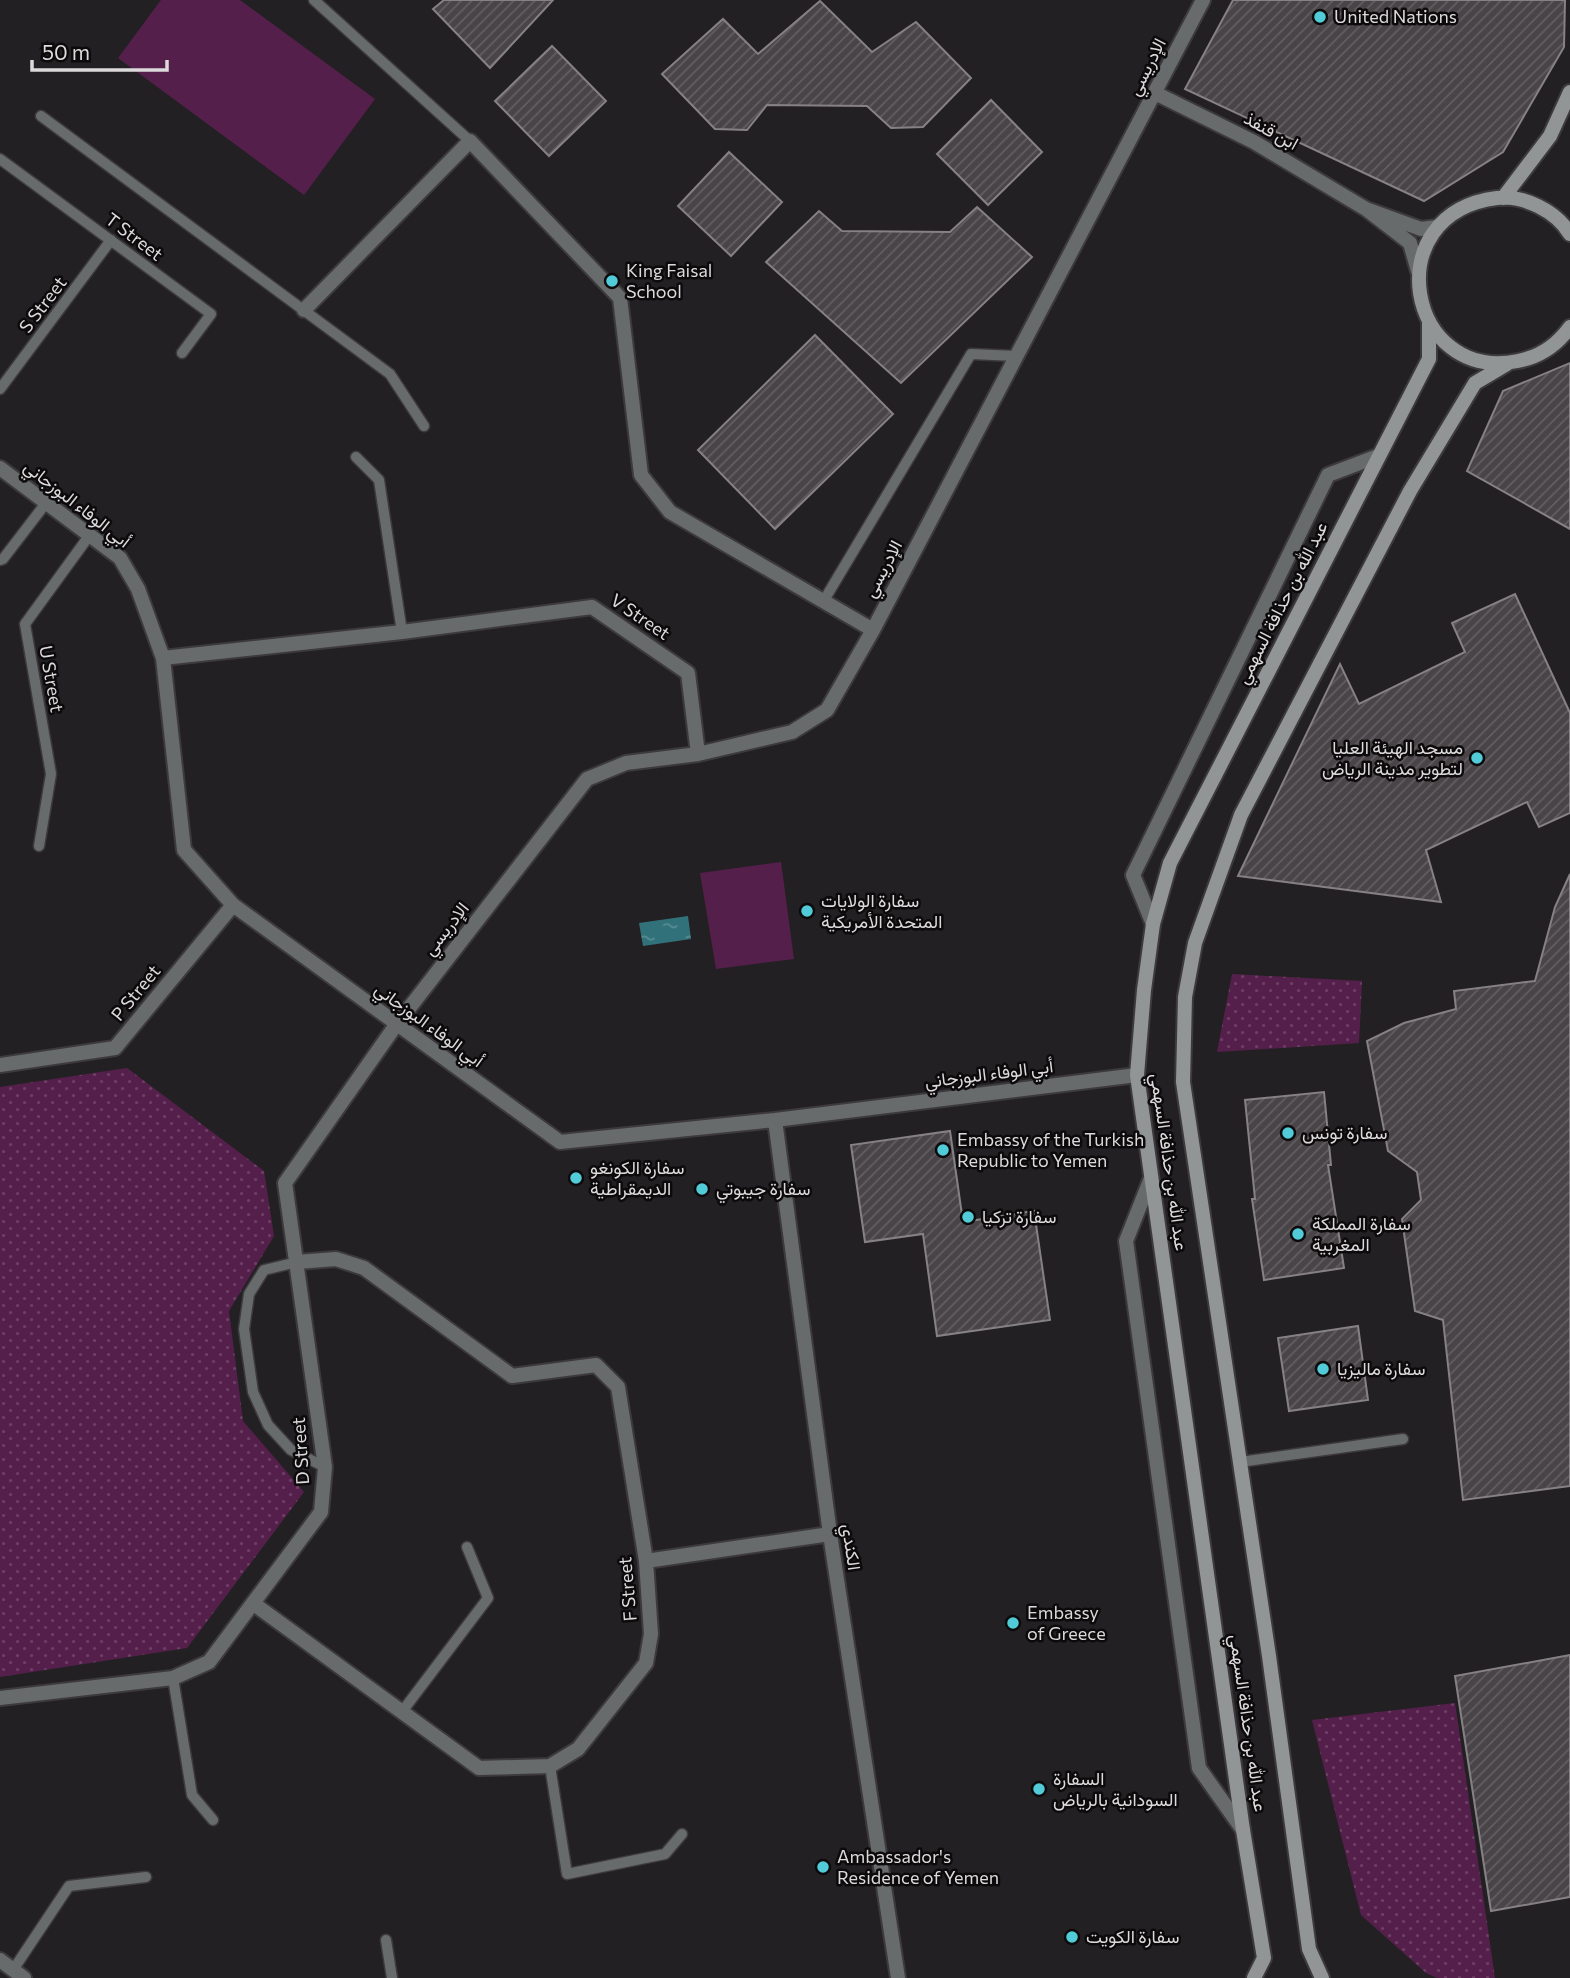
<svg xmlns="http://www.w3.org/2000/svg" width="1570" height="1978" font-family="Commissioner,Vazirmatn,sans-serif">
<defs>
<pattern id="grass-dots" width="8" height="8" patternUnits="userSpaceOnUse" patternTransform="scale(1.75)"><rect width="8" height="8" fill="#551f4c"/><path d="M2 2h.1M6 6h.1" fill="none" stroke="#6d3f65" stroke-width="1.8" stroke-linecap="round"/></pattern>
<pattern id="water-ripples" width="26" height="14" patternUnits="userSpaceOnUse" patternTransform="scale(1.75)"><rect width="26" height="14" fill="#31727a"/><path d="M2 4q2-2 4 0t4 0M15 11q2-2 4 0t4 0" fill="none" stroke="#588c92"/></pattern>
<pattern id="building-hatch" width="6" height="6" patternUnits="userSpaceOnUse" patternTransform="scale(1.75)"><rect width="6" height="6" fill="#494447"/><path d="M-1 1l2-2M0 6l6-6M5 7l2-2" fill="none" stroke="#635e61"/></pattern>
</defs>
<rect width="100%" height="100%" fill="#232023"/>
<path fill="url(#grass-dots)" d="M1232,974l130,7 -3,62 -142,9z
M127,1068l137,103 10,65 -45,75 14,110 61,71 -117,156 -187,29v-590z
M1455,1703l40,275h-58l-11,-5 -65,-58 -49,-195z"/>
<path fill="#551f4c" d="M161,0h79l135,99 -71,96 -186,-137z
M781,862l13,97 -78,10 -16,-96z"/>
<path fill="url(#water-ripples)" d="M688,916l3,23 -48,7 -4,-23z"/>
<path fill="url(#building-hatch)" stroke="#858184" stroke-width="2" d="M444,0h109l-63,68 -57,-59z
M1233,0h332l-1,47 -61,105 -79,49 -239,-112z
M820,1l52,51 44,-30 55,56 -48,49 -32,1 -24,-22 -100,-1 -20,25 -32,-1 -53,-55 61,-55 35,35z
M552,46l54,55 -57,55 -54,-55z
M991,100l51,52 -54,53 -51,-51z
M729,152l53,50 -51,54 -53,-50z
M977,207l55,50 -131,126 -135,-121 53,-51 23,20 108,1z
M815,335l78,79 -118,115 -77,-79z
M1570,363v166l-103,-58 36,-80z
M1515,594l55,119v100l-31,14 -12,-25 -101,48 15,52 -203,-26 102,-212 19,40 106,-52 -13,-29z
M1570,874v612l-107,14 -20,-180 -28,-9 -13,-92 19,-19 -4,-28 -29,-21 -21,-110 37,-18 52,-14 -2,-18 81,-10 20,-74z
M1324,1092l7,73h-3l16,103 -80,12 -12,-81h3l-10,-99z
M950,1131l13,91 71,-11 16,109 -113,16 -14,-102 -58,8 -14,-97z
M1358,1326l10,74 -79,11 -11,-73z
M1570,1655v242l-79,14 -36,-235z"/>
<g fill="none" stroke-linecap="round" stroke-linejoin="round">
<defs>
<path id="lane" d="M314,0l156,141
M41,116l349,258 34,52
M0,159l211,155 -29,39
M0,389l111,-149
M356,457l23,23 23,152
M0,560l3,-1 43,-56
M823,602l148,-248 45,2
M39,846l12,-72 -26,-150 64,-88
M297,1262l-33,8 -15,24 -5,35 9,63 15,33 23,25 34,17
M1240,1462l163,-23
M173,1678l19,117 21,25
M401,1713l87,-115 -21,-51
M550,1766l17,108 98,-20 17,-20
M386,1940l6,38
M13,1970l56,-84 77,-9"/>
<path id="street" d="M1155,93l99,49 112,67
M1418,271l-8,-28 -44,-34 55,20 16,-2
M304,310l166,-169 150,157 21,177 29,37 203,118
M0,468l120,90 18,31 25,69 21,192 49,55 327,237 215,-22 362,-45
M163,658l239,-26 190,-25 96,66 10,81
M1153,924l-20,-49 195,-400 50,-19
M0,1065l115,-17 118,-143
M775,1120l55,414 68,444
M1151,1178l-25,63 73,527 44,62
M646,1561l184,-27
M254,1604l225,164 71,-2 28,-17 68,-86 5,-29 -5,-73 -28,-174 -22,-22 -84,11 -148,-108 -28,-9 -39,3
M0,1698l173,-20 36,-16 112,-150 4,-45 -40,-284 111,-158 191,-246 39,-16 72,-9 94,-22 35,-22 46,-80 330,-630
M0,1960l24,18"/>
<path id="secondary" d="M1503,198l47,-62 20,-44
M1570,234c-14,-23 -46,-39 -73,-36 -122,15 -90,186 21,163 21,-4 39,-16 52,-34
M1254,1978l10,-20 -21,-128 -106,-755 7,-85 9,-66 17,-61 259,-504v-36
M1322,1978l-13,-29 -40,-293 -86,-574 2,-85 10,-54 46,-128 169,-324 65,-108 32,-19"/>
</defs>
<use href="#lane" stroke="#3d3a3d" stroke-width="13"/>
<use href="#street" stroke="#3d3a3d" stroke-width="18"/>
<use href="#secondary" stroke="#3d3a3d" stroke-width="18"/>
<use href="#lane" stroke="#686b6b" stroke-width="10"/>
<use href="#street" stroke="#686b6b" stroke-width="14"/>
<use href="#secondary" stroke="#919595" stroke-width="14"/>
</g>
<g fill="#52cbd9" stroke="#0c0a0b" stroke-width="2.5">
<circle cx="1320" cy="17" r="7"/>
<circle cx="612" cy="281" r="7"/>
<circle cx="1477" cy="758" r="7"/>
<circle cx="807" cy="911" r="7"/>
<circle cx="1288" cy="1133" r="7"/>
<circle cx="943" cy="1150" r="7"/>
<circle cx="576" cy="1178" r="7"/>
<circle cx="702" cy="1189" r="7"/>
<circle cx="968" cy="1217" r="7"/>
<circle cx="1298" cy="1234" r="7"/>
<circle cx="1323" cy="1369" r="7"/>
<circle cx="1013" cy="1623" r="7"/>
<circle cx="1039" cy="1789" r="7"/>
<circle cx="823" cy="1867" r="7"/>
<circle cx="1072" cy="1937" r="7"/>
</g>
<g text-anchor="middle" stroke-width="5" stroke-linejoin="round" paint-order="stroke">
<g font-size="18" fill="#dddadc" stroke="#0c0a0b" text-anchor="start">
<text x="1334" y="23">United Nations</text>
<text x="626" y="277">King Faisal<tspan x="626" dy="21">School</tspan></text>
<text x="1463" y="754" text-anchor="end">مسجد الهيئة العليا<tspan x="1463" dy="21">لتطوير مدينة الرياض</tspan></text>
<text x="821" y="907">سفارة الولايات<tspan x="821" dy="21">المتحدة الأمريكية</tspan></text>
<text x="1302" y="1139">سفارة تونس</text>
<text x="957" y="1146">Embassy of the Turkish<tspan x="957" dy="21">Republic to Yemen</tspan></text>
<text x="590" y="1174">سفارة الكونغو<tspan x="590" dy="21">الديمقراطية</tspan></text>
<text x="716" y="1195">سفارة جيبوتي</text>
<text x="982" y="1223">سفارة تركيا</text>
<text x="1312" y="1230">سفارة المملكة<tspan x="1312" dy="21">المغربية</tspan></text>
<text x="1337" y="1375">سفارة ماليزيا</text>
<text x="1027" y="1619">Embassy<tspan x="1027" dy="21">of Greece</tspan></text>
<text x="1053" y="1785">السفارة<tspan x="1053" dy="21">السودانية بالرياض</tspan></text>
<text x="837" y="1863">Ambassador's<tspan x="837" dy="21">Residence of Yemen</tspan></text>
<text x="1086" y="1943">سفارة الكويت</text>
</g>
<g font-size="18" fill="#dddadc" stroke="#0c0a0b">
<text transform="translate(1147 67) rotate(-63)" y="6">الإدريسي</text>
<text transform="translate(1271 131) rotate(29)" y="6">ابن قنفذ</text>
<text transform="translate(134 237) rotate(37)" y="6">T Street</text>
<text transform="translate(43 305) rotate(-53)" y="6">S Street</text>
<text transform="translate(77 504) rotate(38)" y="6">أبي الوفاء البوزجاني</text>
<text transform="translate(883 569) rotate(-62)" y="6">الإدريسي</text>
<text transform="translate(1282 603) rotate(-63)" y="6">عبد الله بن حذافة السهمي</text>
<text transform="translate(640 617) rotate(34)" y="6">V Street</text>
<text transform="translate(51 679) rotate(80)" y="6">U Street</text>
<text transform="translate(446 929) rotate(-52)" y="6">الإدريسي</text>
<text transform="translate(136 993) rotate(-51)" y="6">P Street</text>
<text transform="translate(429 1025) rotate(36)" y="6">أبي الوفاء البوزجاني</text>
<text transform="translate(989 1074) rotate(-7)" y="6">أبي الوفاء البوزجاني</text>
<text transform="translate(1169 1162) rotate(82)" y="6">عبد الله بن حذافة السهمي</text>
<text transform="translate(301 1451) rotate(-94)" y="6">D Street</text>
<text transform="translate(851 1547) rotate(82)" y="6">الكندي</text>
<text transform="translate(628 1589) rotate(-95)" y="6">F Street</text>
<text transform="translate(1248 1723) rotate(82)" y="6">عبد الله بن حذافة السهمي</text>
</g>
</g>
<path d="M32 60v10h135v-10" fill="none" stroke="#dddadc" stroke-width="3.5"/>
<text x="42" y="60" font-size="21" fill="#dddadc" stroke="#0c0a0b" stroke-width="5" paint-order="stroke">50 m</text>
</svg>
